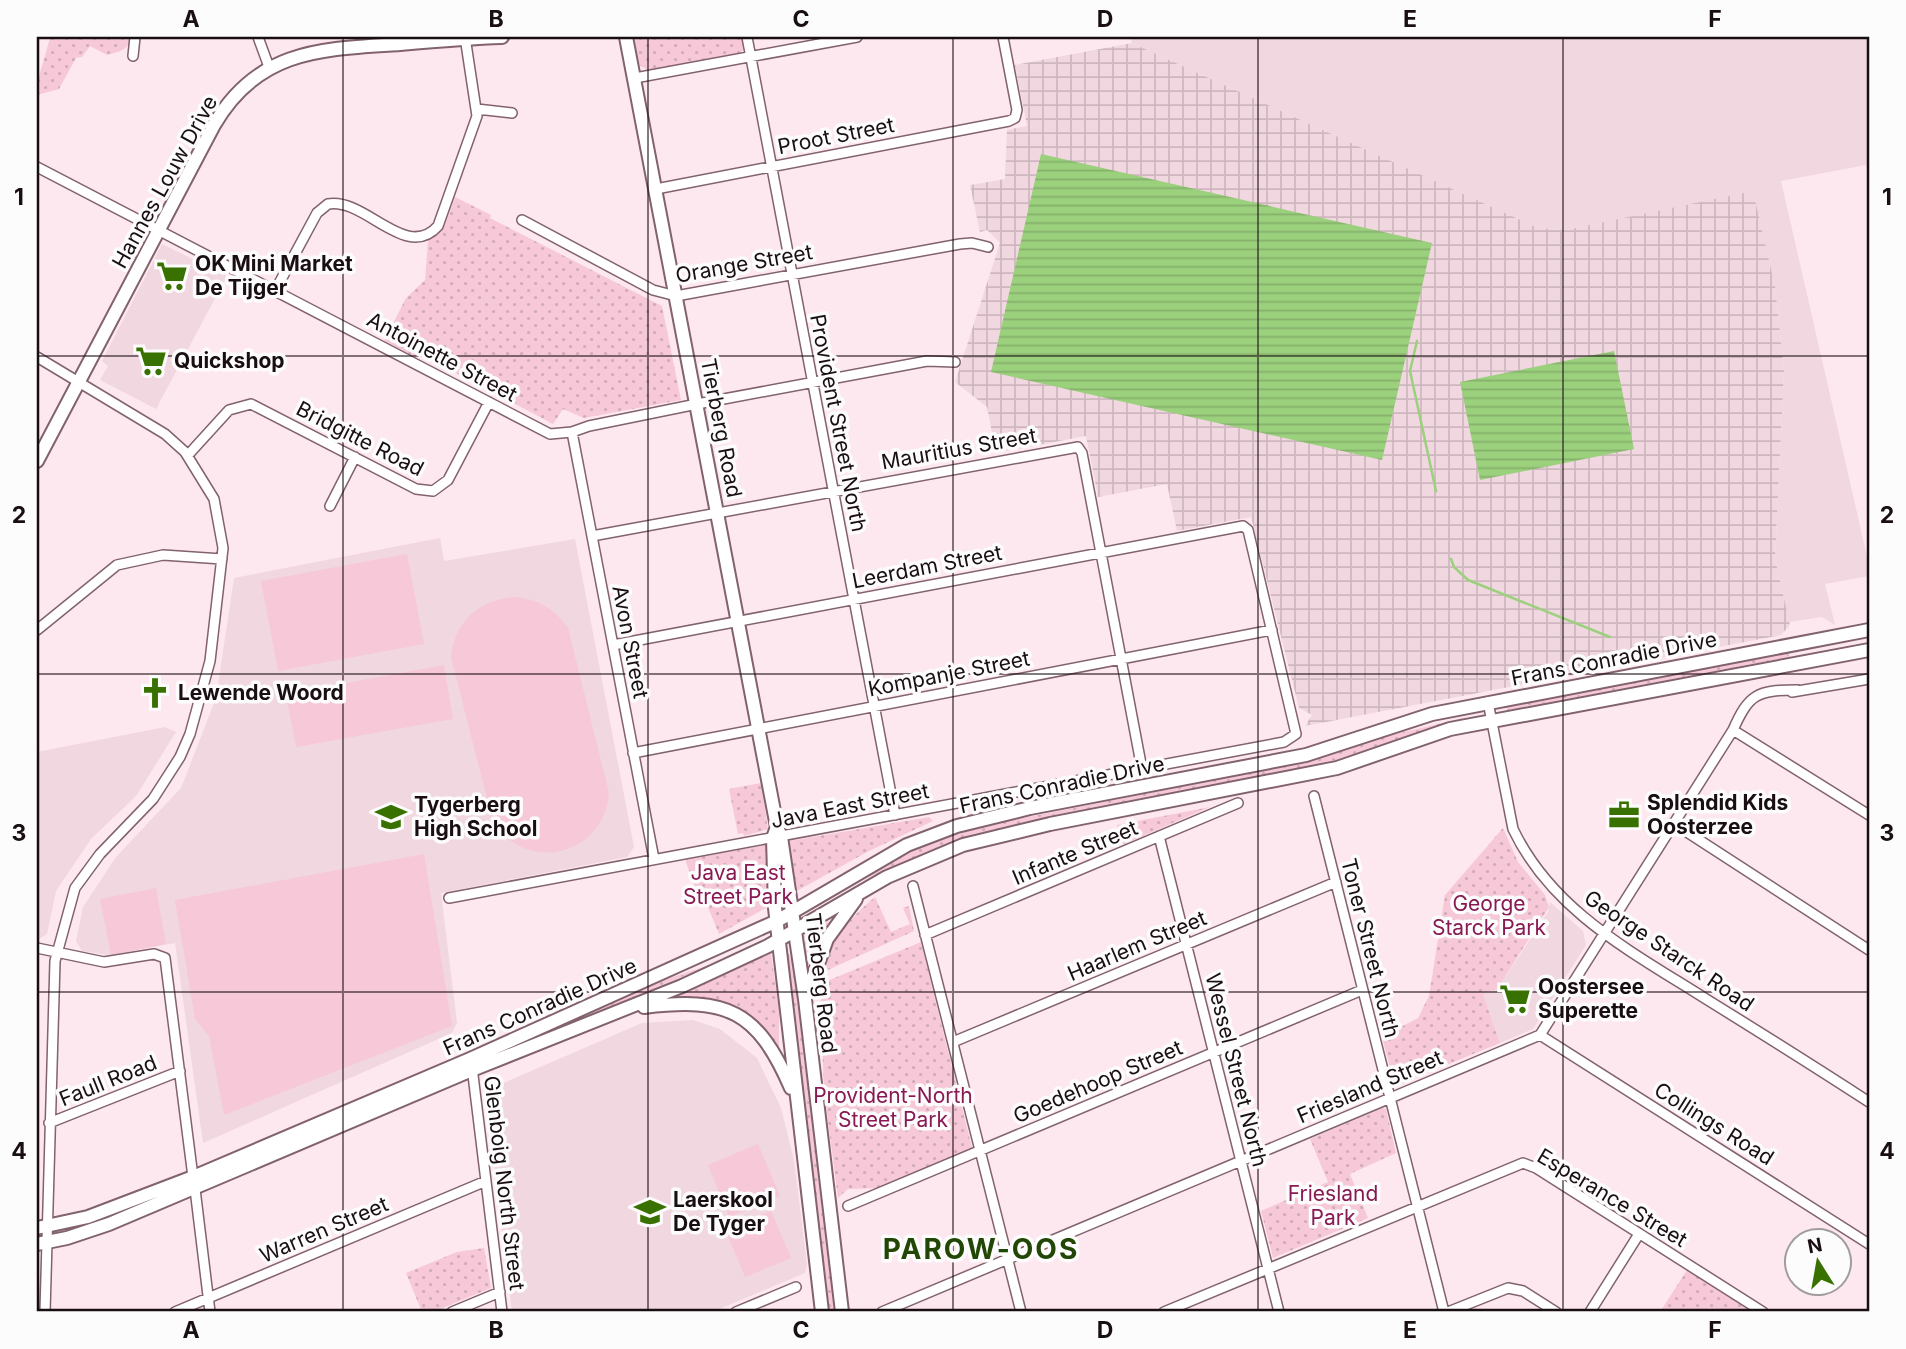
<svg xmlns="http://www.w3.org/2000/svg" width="1906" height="1349" font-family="Inter,sans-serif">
<defs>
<pattern id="industrial-grid" width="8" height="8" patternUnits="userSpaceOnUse" patternTransform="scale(1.75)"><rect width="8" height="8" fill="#f1d7df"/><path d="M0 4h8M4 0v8" fill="none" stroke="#ceb7be"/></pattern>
<pattern id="grass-dots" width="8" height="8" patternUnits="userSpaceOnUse" patternTransform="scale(1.75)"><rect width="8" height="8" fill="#f6c8d8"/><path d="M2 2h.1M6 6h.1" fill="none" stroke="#d2abb8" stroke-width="1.8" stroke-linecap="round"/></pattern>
<pattern id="water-rules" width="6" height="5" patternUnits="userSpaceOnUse" patternTransform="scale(1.75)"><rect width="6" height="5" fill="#9bd07d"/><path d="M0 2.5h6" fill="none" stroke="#85b16b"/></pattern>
</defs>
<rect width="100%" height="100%" fill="#fee8ef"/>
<path fill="#f1d7df" d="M1130,37h739v138l-3,-10 -85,16 88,384v11l-44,8 10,41 -13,-8 -33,5 -14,-63 9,-189 -9,-84 -22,-94 -187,38 -28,-2 -406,-185z
M162,244l65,32 -71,133 -56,-29 8,-14 -6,-5z
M440,538l4,23 131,-22 59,308 -7,10 -186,36 16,130 -5,10 -249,110 -28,-200 -66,12 -27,-4 -6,-10 7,-34 33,-50 65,-69 35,-90 18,-120z
M165,727l11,5 -40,64 -45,43 -35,52 -9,43 -10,6v-188z
M1550,902l33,29 3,14 -53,84 -33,14 -17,-49 15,-6 50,-76z
M693,1020l27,9 37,29 24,50 13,52 13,104 -2,9 -93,39h-200l-27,-221 157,-68z"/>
<path fill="url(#industrial-grid)" d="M1132,43l406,185 28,2 187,-39 22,95 9,84 -9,189 15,66 -9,10 -476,91 7,-11 -13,-7 -48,-191 -74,14 -10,-47 -69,13 -12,-61 -90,17 -9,-46 -32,-25 45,-139 -13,-13 -7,2 -10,-47 35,-6 2,-49 20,-4 -12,-61z"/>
<path fill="url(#grass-dots)" d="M64,37h67c-1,13 -13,15 -24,18l-17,-9 -8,11 -6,1 -17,31 -22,6v-12l13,-45 13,1z
M634,37h108l2,11 -4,6 -91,17 -11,-7z
M455,197l36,18 -1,3 172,88 19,94 -97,18 -21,-9 -10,15 -135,-71 -3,5 -31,-17 22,-43 19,-18 3,-39 17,-16z
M1788,652l1,5 -281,53 -3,-3z
M1471,716l-151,49 -347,69 -124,51 61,-33 68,-25 327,-65 82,-26z
M761,783l7,46 -24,7 -1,-3 -5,1 -9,-45z
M1210,807l-86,37 -7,-17v-2z
M929,817l4,4 -64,30 -150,83 -12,-29 -6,1 -16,-47z
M1503,828l15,34 27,33 4,12 -51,81 -15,6 17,49 -105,43 -13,-49 36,-19 11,-22 16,-101z
M875,897l16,35 19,-8 -7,-16 6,-2 5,25 -93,42c9,-33 28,-54 54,-76z
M829,921l-21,54 -4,-40z
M921,942l51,206 -92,40 -32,1 -10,9 -14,-107 -4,-107z
M787,951l6,10 42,351h-4l-2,-5z
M771,953l8,56v38c-23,-21 -38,-44 -71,-48 -11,-2 -23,0 -33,-2z
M710,965l-194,81 45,-23 105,-44z
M1382,1108l4,1 10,44 -46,21 18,44 -95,40 -12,-47 67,-29 -18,-43z
M484,1248l7,40 -58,24h-11l-16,-39 51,-21z
M1687,1270l67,42h-94z"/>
<path fill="#f6c8d8" d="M407,554l17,90 -146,27 -17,-90z
M516,597c22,2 39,12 52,31l41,165c-5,63 -82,81 -116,29l-42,-165c4,-36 29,-58 65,-60z
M444,665l9,54 -157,28 -10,-53z
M424,854l28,172 -228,89 -15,-79 -14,-17 -20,-119z
M156,888l10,56 -55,11 -11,-56z
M758,1144l22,52 -51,21 -21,-52z
M771,1211l20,47 -46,19 -20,-48z"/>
<path fill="url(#water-rules)" d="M1041,154l391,89 -50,217 -391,-88z
M1614,351l20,98 -154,31 -20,-98z"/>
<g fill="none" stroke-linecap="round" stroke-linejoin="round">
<path stroke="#9bd07d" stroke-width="2.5" d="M1417,341l-7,30 26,120
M1451,559l3,8 14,13 142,57"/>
<defs>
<path id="street" d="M258,37l11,30
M747,37l148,778
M133,56l2,-19
M635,78l222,-41
M477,109l35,4
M37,167l513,267 22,-2 17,-6 108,-22 230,-43 28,1
M656,189l353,-68 6,-3 2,-8 -14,-73
M522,220l131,70 23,6 284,-52 12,-1 16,4
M276,289l41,-76 11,-9c37,-7 78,58 110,22l39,-110 -12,-79
M37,357l128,77 20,18 29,47 9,49 -13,113 -20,73 -10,23 -27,42 -53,55 -25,34 -20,73 -10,351
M572,432l82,427
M188,455l41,-45 22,-6 165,85 17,2 15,-11 41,-78
M330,506l25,-49
M592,536l486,-89 4,6 60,316
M37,630l80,-65 46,-10 59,4
M1792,692l77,-13
M1488,702l25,127c39,82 119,123 193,170 55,34 109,68 163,103
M1733,730l136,85
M633,753l639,-123
M1314,796l130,516
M1673,823l196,127
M1159,836l120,476
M913,886l108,426
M449,898l835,-156 12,-8 -48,-204 -5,-4 -630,119
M925,935l313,-132
M37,948l67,14 50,-8 11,4 28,219
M1540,1035l329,209
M953,1042l383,-160
M472,1067l30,245
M49,1123l131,-52
M195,1189l15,123
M848,1206l514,-216
M175,1312l311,-131
M452,1312l48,-20
M736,1312l60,-25
M882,1312l658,-277 193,-305c16,-36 24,-40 64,-40
M1164,1312l359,-149 13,5 227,144
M1448,1312l60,-24 15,3 33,21
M1590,1312l49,-78"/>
<path id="secondary" d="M626,37l151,790 4,10 24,162 37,313
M37,461l177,-336c44,-76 108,-76 186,-81 34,-3 68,-6 102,-7
M777,827l-4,11 2,70 47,404
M807,994l20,-55 29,-40
M644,1007c83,-10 113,3 147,81
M37,1228l51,-11 105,-40 277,-118 307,-138 130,-76 50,-19 73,-18 276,-53 126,-41 437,-84
M37,1244l30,-6 42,-14 363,-154 210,-84 86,-40 119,-69 76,-32 87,-21 287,-56 113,-39 419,-79"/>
</defs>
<use href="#street" stroke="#81626d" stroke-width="12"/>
<use href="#secondary" stroke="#81626d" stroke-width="16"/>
<use href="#street" stroke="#fff" stroke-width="9"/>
<use href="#secondary" stroke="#fff" stroke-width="12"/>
</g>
<path fill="none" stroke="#190e12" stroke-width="2" stroke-opacity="0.55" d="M343,37v1275M648,37v1275M953,37v1275M1258,37v1275M1563,37v1275M37,356h1832M37,674h1832M37,992h1832"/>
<defs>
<symbol id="supermarket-bare" viewBox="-9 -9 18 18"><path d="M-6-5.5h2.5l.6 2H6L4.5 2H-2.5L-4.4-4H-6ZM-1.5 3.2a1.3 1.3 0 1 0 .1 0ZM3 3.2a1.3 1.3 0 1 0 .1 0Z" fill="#397100" stroke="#fcfcfc" stroke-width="2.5" paint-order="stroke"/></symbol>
<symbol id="church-bare" viewBox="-9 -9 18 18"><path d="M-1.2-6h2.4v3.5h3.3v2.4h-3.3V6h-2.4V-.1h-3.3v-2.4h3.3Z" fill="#397100" stroke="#fcfcfc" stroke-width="2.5" paint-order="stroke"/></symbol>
<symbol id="office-bare" viewBox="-9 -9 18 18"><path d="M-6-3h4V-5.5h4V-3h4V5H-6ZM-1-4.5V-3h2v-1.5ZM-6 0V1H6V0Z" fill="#397100" stroke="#fcfcfc" stroke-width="2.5" paint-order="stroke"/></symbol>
<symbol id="school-bare" viewBox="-9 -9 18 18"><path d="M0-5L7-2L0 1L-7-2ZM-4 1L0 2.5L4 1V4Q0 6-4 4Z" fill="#397100" stroke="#fcfcfc" stroke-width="2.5" paint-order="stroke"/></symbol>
</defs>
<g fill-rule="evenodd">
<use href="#supermarket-bare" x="150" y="254" width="44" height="44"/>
<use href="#supermarket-bare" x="129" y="339" width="44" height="44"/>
<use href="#church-bare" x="133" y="671" width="44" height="44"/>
<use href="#office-bare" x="1602" y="793" width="44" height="44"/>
<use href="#school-bare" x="369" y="795" width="44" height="44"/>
<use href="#supermarket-bare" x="1493" y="977" width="44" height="44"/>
<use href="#school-bare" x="628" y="1190" width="44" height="44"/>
</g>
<g text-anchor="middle" stroke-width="7" stroke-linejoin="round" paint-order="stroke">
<g font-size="21" fill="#190e12" stroke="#fcfcfc">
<text transform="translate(836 136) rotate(-11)" y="7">Proot Street</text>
<text transform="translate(165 182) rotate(-61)" y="7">Hannes Louw Drive</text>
<text transform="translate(744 264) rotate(-10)" y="7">Orange Street</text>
<text transform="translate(442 357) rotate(28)" y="7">Antoinette Street</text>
<text transform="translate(838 423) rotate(79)" y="7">Provident Street North</text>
<text transform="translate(721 428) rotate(79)" y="7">Tierberg Road</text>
<text transform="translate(360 439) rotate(27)" y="7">Bridgitte Road</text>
<text transform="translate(959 449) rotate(-10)" y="7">Mauritius Street</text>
<text transform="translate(927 567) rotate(-11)" y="7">Leerdam Street</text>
<text transform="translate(630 642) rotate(79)" y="7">Avon Street</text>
<text transform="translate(1614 659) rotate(-11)" y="7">Frans Conradie Drive</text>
<text transform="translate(949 674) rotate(-11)" y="7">Kompanje Street</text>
<text transform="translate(1062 785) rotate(-12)" y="7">Frans Conradie Drive</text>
<text transform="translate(850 806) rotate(-11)" y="7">Java East Street</text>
<text transform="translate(1075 853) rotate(-23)" y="7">Infante Street</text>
<text transform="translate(1137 946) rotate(-23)" y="7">Haarlem Street</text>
<text transform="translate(1370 948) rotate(76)" y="7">Toner Street North</text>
<text transform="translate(1669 951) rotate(34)" y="7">George Starck Road</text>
<text transform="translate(821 983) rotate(83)" y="7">Tierberg Road</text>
<text transform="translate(540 1007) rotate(-24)" y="7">Frans Conradie Drive</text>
<text transform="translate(1236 1070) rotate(76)" y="7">Wessel Street North</text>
<text transform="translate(108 1081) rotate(-22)" y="7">Faull Road</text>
<text transform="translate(1098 1082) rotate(-23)" y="7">Goedehoop Street</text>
<text transform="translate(1370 1087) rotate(-23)" y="7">Friesland Street</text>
<text transform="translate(1714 1124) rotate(32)" y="7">Collings Road</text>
<text transform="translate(504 1183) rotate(83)" y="7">Glenboig North Street</text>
<text transform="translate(1612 1198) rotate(31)" y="7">Esperance Street</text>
<text transform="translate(324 1230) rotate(-23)" y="7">Warren Street</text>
</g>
<g font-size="21" font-weight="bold" fill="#190e12" stroke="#fcfcfc" text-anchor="start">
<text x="195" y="271">OK Mini Market<tspan x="195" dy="24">De Tijger</tspan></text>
<text x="174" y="368">Quickshop</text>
<text x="178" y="700">Lewende Woord</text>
<text x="1647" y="810">Splendid Kids<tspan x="1647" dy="24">Oosterzee</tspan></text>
<text x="414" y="812">Tygerberg<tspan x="414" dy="24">High School</tspan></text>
<text x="1538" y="994">Oostersee<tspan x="1538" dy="24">Superette</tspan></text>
<text x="673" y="1207">Laerskool<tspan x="673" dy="24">De Tyger</tspan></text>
</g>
<g font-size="21" fill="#891952" stroke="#fcfcfc">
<text x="738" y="880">Java East<tspan x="738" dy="24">Street Park</tspan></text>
<text x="1489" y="911">George<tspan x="1489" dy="24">Starck Park</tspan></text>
<text x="893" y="1103">Provident-North<tspan x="893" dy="24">Street Park</tspan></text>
<text x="1333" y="1201">Friesland<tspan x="1333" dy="24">Park</tspan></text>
</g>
<g font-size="28" font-weight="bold" letter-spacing="2" fill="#224604" stroke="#fcfcfc">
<text x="981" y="1259">PAROW-OOS</text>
</g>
</g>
<rect width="1906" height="1349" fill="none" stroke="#fcfcfc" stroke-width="77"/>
<g transform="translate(1818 1262) rotate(349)"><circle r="33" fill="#fcfcfc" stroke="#a19d9e" stroke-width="2"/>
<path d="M0-5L12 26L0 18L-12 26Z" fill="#397100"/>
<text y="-10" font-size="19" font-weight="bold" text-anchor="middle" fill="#190e12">N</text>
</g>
<rect x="38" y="38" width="1830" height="1272" fill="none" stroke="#190e12" stroke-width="2.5"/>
<g font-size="23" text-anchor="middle" font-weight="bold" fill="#190e12">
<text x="191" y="27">A</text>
<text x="496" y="27">B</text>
<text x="801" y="27">C</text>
<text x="1105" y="27">D</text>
<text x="1410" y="27">E</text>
<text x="1715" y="27">F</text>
<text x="19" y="205">1</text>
<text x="1887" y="205">1</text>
<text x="19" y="523">2</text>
<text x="1887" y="523">2</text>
<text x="19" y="841">3</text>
<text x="1887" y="841">3</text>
<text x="19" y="1159">4</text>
<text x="1887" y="1159">4</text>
<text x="191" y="1338">A</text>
<text x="496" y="1338">B</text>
<text x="801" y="1338">C</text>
<text x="1105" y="1338">D</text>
<text x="1410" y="1338">E</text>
<text x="1715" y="1338">F</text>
</g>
</svg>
